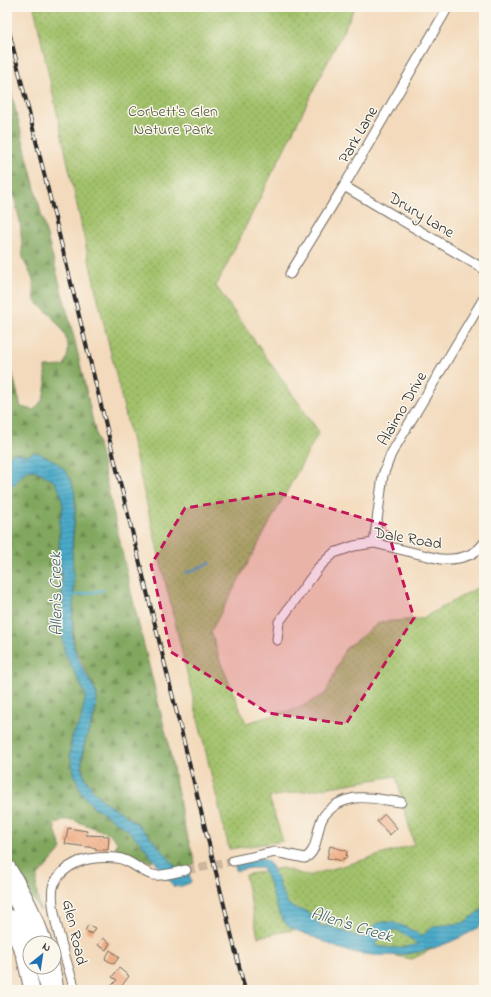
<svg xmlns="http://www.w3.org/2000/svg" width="491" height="997" font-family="'Indie Flower',sans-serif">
<defs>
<pattern id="forest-firs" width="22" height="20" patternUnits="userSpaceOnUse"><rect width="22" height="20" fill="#81a75e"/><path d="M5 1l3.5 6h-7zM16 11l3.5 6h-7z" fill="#6a884e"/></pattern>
<pattern id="park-dots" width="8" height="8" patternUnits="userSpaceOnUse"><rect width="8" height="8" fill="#a2c16a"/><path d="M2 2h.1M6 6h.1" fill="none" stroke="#849d57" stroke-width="1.8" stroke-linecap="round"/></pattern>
<pattern id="water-rules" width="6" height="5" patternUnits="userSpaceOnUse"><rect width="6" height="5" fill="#4aaac9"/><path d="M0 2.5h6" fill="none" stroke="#3e8ba3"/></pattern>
<pattern id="building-back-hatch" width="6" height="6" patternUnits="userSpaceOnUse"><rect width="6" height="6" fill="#f3b188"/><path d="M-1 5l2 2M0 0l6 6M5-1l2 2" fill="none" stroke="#d09876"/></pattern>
</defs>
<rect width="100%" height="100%" fill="#fbf7ec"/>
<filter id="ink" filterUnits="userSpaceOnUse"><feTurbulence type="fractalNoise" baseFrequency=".025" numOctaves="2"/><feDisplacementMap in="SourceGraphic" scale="8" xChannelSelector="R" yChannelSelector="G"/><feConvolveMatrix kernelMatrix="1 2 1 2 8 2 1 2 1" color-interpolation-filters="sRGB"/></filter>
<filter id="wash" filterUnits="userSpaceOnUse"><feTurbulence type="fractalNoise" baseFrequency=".012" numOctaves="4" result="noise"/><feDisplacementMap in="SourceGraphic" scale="16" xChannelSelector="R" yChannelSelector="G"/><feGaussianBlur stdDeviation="0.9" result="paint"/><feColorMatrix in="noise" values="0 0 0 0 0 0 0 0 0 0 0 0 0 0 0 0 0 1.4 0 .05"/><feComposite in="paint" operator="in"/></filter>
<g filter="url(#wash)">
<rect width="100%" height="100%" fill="#f3dabc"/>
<path fill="url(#forest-firs)" stroke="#566944" d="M7,75l36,146 32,120 59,264 34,137 16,83 11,37 -6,10 -9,2 -28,-35 -18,-18 -23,-13 -15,-13 -12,-18 -2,-14 3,-22 11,-28 1,-19 -23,-48 -1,-22 1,-35 -2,-38 4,-46 -2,-15 -39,-38 -8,3 -14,-2 -6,6v-94l5,7 9,35 13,3 9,-11 3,-15 -1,-17 19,-1c1,-4 4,-10 4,-15 1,-20 -19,-38 -33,-50l-2,-22 -10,-20 -3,-38 -7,-28 -6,-12z
M27,470h7l7,3 13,8 6,10 3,15 -3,14 -1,35 2,14 2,32 -2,15 2,26 2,11 21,42 -5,25 -9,17 -2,18 24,52 33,22 15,15 11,17c-6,1 -10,-2 -16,-4 -9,-2 -15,-3 -22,-8l2,-7 -7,-8 -37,-14h-10l-9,4 3,12 5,13 -24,27 -2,12 4,23 -33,-56v-363z"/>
<path fill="url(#park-dots)" stroke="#66764a" d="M34,7h321l-139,279 103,146 -108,199 9,30 26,62 53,-15 27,-15 19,-44 35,-27 41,-3 63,-35v338l-13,8 -59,29 -58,-11 -57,-19 -39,8 -13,-62 37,-7 26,8 106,-31 -18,-69 -127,21 14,44 -54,8 -137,-575z"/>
<path fill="url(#water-rules)" stroke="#3a6a7a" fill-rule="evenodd" d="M35,452c54,19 38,54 37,98 0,13 2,27 2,40 0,15 -4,43 0,57 3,11 10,23 15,33 3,5 7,11 8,16 0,28 -22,51 -13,80 1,3 4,7 6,10 14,20 27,22 44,36 18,14 32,34 47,51l8,-1 2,10c-5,3 -13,6 -18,4l-31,-42 -15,-15 -33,-22 -12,-13 -7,-18 -5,-21 2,-18 9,-17 5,-25 -21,-42 -2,-11 -2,-26 2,-15 -2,-32 -2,-14 1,-35 3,-14 -3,-15 -6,-10 -13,-8 -7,-3h-7l-20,22v-34l6,-5 14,2z
M259,858l6,1 7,7 15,37 9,6 10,2 17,16 3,-2 36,13c4,-4 8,-10 13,-13 13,-9 36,4 47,11l11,-10 30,-3 21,-15v16c-43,28 -96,41 -146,24 -7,-3 -15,-7 -22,-10 -6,-3 -23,-8 -28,-12 -15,-14 -14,-40 -26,-58h-12l-14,3 -2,-9zM397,930l21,14c-16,4 -27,6 -43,1 6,-9 11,-14 22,-15z"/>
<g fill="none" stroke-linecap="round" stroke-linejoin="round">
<path stroke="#4aaac9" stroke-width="2.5" d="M186,573l24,-10
M72,596l31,-6"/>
</g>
<g id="blocks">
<path fill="url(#building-back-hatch)" d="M385,814l12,14 -7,7 -13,-14z
M68,828l19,3 -1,4 23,1 -1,14h-12v-2l-31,-4z
M330,846l17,5 -1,8 -3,-1v3l-16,-3z
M88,925l7,3 -3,6 -7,-3z
M103,938l7,5 -4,7 -8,-5z
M110,950l9,7 -5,7 -9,-5z
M119,968l10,8 -8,11 3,3h-17l10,-10 -5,-3z"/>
</g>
</g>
<g filter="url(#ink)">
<use href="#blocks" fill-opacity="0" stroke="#71685e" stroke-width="1"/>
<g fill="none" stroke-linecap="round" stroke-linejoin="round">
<path stroke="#cbb79f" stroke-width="9" stroke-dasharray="9 4.5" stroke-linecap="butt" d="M186,870l47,-9"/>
<defs>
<path id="street" d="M344,186l140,83
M290,274l54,-88 104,-179
M374,543l9,-68 8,-21 93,-156
M277,640l2,-18 40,-55 15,-14 20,-7 20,-3 66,16c17,1 34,-2 44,-16
M233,861l42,-9 30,6c13,-6 11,-27 17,-39 3,-6 9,-11 15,-15 6,-3 12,-5 18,-6 15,-2 31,3 46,4
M75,990c-6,-22 -29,-87 -21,-106 5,-11 13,-17 24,-22 11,-4 27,-5 39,-4 15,2 23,14 36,17 8,2 24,-3 33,-5"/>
<path id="primary" d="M7,887l11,17 16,39
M7,916l17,39 8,35
M42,967l7,23"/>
<path id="highway" d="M7,868c14,23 28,49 36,75
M51,967l4,23"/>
</defs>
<use href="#street" stroke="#71685e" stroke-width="11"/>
<use href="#primary" stroke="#71685e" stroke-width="17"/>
<use href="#highway" stroke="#71685e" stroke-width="19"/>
<use href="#street" stroke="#fff" stroke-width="9"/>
<use href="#primary" stroke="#fff" stroke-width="15"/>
<use href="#highway" stroke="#fff" stroke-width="17"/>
<defs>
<path id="rail" d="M7,23l238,967"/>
</defs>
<use href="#rail" stroke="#2b2b2b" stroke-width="4"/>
<use href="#rail" stroke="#fbf7ec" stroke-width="2.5" stroke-dasharray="8" stroke-linecap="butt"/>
</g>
</g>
<path fill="#c2185b" fill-opacity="0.2" stroke="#c2185b" stroke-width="3" stroke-dasharray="8 5" stroke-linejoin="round" d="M279,493l107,32 28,93 -68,106 -78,-11 -97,-61 -20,-87 34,-57z"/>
<g text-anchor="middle" stroke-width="3" stroke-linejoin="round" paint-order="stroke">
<g font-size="16" fill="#4f583e" stroke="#fbf7ec">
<text x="173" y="116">Corbett's Glen<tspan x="173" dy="18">Nature Park</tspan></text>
</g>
<g font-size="16" fill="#2b2b2b" stroke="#fbf7ec">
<text transform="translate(357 134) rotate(-60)" y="6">Park Lane</text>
<text transform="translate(422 214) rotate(31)" y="6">Drury Lane</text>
<text transform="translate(401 408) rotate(-60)" y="6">Alaimo Drive</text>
<text transform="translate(408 537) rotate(10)" y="6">Dale Road</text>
<text transform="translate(76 932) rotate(77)" y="6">Glen Road</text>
</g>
<g font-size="17" font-style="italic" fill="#375e6a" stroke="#fbf7ec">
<text transform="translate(55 594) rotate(-91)" y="6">Allen's Creek</text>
<text transform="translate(352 924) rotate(17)" y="6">Allen's Creek</text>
</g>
</g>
<rect width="491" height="997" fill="none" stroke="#fbf7ec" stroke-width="24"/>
<g transform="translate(42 955) rotate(30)"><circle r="19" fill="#fbf7ec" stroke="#a8a59f"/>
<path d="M0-3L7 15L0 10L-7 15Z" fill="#1f6fb2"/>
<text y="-6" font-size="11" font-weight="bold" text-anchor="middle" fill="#2b2b2b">N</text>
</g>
</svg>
